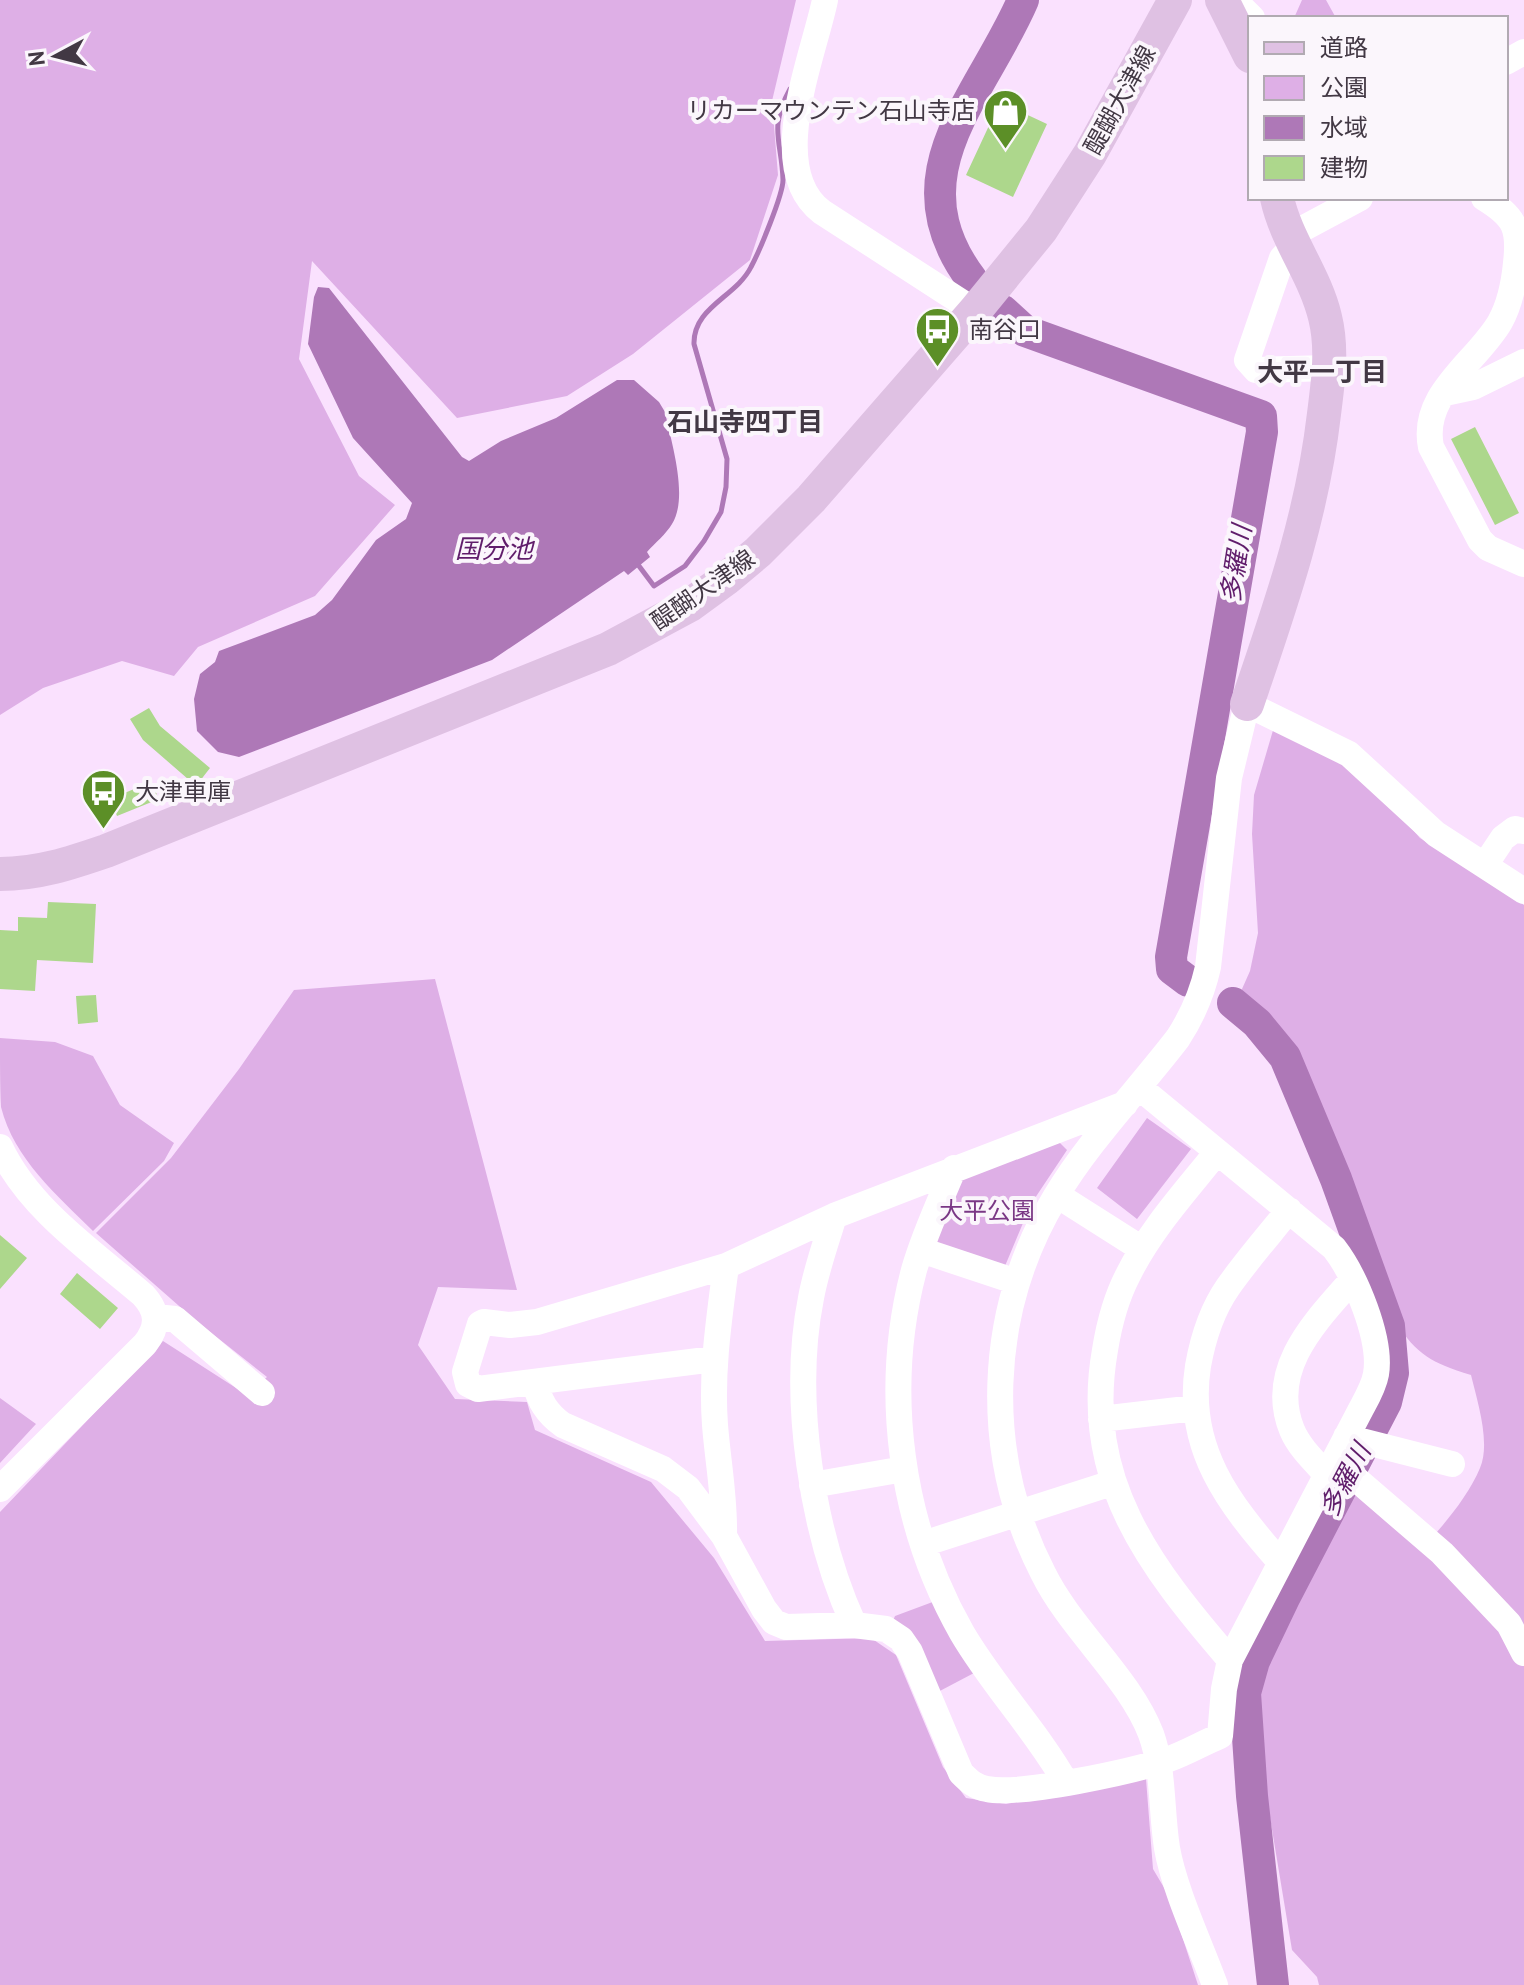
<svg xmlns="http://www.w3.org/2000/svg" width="1524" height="1985" font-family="'PT Sans','Noto Sans JP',sans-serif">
<rect width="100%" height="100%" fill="#fae1fe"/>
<path fill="#deafe6" d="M0,0h796l-24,101 6,74 -28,85 -117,94 -66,42 -110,22 -145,-157 -13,98 60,117 36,29 -80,91 -117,51 -24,29 -52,-15 -79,27 -43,27z
M1302,0h24l10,18h-42z
M1274,727l69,34 47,43 30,34 104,67v1080h-205l-2,-8 -25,-27 -40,-241 8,-43 91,-180 70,64c21,-23 47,-53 59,-82 11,-25 -3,-68 -9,-93 -41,-13 -52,-19 -77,-54l-102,-267 -54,-56 12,-27 8,-38 -6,-99 2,-39z
M435,979l82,311 -79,-3 -20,58 37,54 72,3 8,28 116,52 63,76 51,83 106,-3 25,17 47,112 23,31 40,6 140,-25 7,90 16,27 29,89h-1198v-473l163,-171 84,54 20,-18 -72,-57 -99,-87 75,-75 68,-89 55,-79z
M0,1038l55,4 38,14 27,49 54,38 -10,18 -71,70c-36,-36 -79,-72 -92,-124 -1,-21 -1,-47 -1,-69z
M1147,1118l44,31 -54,70 -40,-31z
M1059,1142l8,8 -36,54 -26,62 -66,-20 -3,-7 23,-60z
M0,1398l36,26 -36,39z
M938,1600l36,73 -38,20 -44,-70 3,-7z"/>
<path fill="#ae78b7" d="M318,287l11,1 133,169 7,4 32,-20 55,-23 61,-38h17l25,22 6,10c6,30 24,85 7,112 -6,10 -17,19 -25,28l3,5 -22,18 -4,-4 -132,89 -253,97 -21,-5 -21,-21 -3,-32 6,-25 15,-12 4,-11 96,-36 17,-15 44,-60 30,-21 6,-16 -59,-65 -45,-94 6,-47z"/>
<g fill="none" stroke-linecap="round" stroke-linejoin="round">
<path stroke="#ae78b7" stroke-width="5" d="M639,566l15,20 31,-20 19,-25 17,-29 5,-25 1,-28 -33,-115c-1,-37 42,-47 57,-77 8,-15 32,-72 32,-87 -1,-39 -15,-51 7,-91"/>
<path stroke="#ae78b7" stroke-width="32" d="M972,280c-80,-106 10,-184 51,-280
M1003,311l22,20 236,85 1,16 -91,525 1,12 16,12
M1233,1003l24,20 28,34 51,122 53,147 4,47 -7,29 -102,196 -30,63 -9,32 7,103 21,189"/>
</g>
<path fill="#add78c" d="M1000,102l47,22 -34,73 -47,-22z
M1475,427l44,86 -24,12 -44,-86z
M149,708l11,18 50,42 -14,18 -53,-46 -13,-21z
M151,782l8,17 -42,17 -7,-17z
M48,902l48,2 -3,59 -56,-3 -2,31 -35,-2v-59l18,1v-14l29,1z
M96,995l2,27 -20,2 -2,-28z
M0,1235l27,23 -27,31z
M77,1273l41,35 -18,21 -40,-35z"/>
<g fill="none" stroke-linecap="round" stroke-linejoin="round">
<path stroke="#fff" stroke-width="26" d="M825,0c-12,58 -60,169 -3,212l153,99
M1234,0l18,18
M1506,62l18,-10
M1484,198c31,19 36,30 32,65 -2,21 -6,41 -16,59 -23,40 -80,72 -69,125l49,93 8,8 36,16
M1291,235l69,-37
M1295,244l-13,14 -35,102 9,10 74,-2
M1445,393l28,-6 51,-25
M1485,865l18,-27 12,-9 9,2
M0,1147c29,62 93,105 143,148 15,16 16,31 2,49l-145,145
M1217,1152c-31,39 -67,78 -89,123 -12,23 -19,50 -23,75 -23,130 45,217 125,310
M954,1168c-14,33 -30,67 -40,102 -32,121 -14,254 48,363 31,53 74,97 104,150
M1057,1195l85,54
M834,1216c-8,27 -18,54 -23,82 -20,100 1,235 43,327
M921,1250l96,32
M156,1317l19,2 87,74
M714,1359l-236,30 -10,-5 -3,-12 15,-48 4,-2 26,3 27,-3 189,-56 108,-50 291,-112
M534,1382c6,19 12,31 29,43l100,44 25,19 36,48 40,73 10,13 12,5 68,-2 32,4 15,10 9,13 51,121c8,8 14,14 26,16 33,7 147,-18 182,-30 17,-6 34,-16 51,-23l4,-47 6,-29 131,-251c6,-11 13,-23 15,-35 6,-35 -21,-99 -42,-126l-194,-160
M1101,1419l94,-11
M1346,1437l106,27
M1331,1464l24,14 87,75 67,71 15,29
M1326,1474c-12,-13 -27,-27 -34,-44 -25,-61 24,-109 60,-150
M812,1485l92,-16
M724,1536c1,-38 -6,-73 -9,-111 -4,-53 4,-106 11,-159
M923,1544l189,-61
M1280,1562c-51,-58 -95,-114 -82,-196 5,-28 14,-56 30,-79 19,-27 41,-52 61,-77
M1215,1985c-15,-41 -41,-96 -48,-137 -6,-38 -3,-78 -16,-114 -22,-57 -80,-104 -108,-161 -61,-119 -57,-261 13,-377 32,-54 83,-107 122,-158 15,-23 24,-44 30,-71l21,-189 18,-74 102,50 87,80 88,57"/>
<path stroke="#dfc1e3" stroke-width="34" d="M1222,0l28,56
M1247,704c33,-97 65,-187 77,-290 4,-32 9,-65 1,-97 -10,-42 -39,-77 -48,-119
M0,874c38,0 71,-11 106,-23l502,-202 82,-44 37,-27 31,-26 53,-53 164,-188 66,-81 49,-76 85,-154"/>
</g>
<defs>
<symbol id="shop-pin" viewBox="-11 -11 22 30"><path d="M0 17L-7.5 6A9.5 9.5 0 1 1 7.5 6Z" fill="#5c8f27" stroke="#fbf6fc"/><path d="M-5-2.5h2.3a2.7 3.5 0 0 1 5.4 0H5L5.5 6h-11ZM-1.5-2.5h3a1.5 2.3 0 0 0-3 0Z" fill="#fff"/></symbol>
<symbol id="bus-pin" viewBox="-11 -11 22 30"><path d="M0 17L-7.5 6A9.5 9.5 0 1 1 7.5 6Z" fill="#5c8f27" stroke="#fbf6fc"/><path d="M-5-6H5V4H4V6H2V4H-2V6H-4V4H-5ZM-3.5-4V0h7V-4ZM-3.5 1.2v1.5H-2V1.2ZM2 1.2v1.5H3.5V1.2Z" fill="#fff"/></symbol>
</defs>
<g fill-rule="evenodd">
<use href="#shop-pin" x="980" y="86" width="51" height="69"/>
<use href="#bus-pin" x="912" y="304" width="51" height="69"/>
<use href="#bus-pin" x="78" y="766" width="51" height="69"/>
</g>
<g text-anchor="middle" stroke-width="8" stroke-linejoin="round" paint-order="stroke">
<g font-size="24" fill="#423844" stroke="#fbf6fc">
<text transform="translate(1120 100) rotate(-61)" y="8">醍醐大津線</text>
<text transform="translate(703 590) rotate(-35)" y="8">醍醐大津線</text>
</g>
<g font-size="24" fill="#423844" stroke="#fbf6fc" text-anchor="start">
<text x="975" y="119" text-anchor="end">リカーマウンテン石山寺店</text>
<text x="969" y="338">南谷口</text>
<text x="135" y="800">大津車庫</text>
</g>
<g font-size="24" fill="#7a3785" stroke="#fbf6fc">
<text x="987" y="1219">大平公園</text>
</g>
<g font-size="26" font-weight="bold" fill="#423844" stroke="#fbf6fc">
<text x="1322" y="381">大平一丁目</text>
<text x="745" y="431">石山寺四丁目</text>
</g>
<g font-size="26" font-style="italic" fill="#601d6b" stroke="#fbf6fc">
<text x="494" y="558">国分池</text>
<text transform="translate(1236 564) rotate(-81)" y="9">多羅川</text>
<text transform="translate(1345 1480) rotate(-62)" y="9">多羅川</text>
</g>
</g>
<rect x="1248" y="16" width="260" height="184" fill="#fbf6fc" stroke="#b1aab2" stroke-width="2"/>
<rect x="1264" y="42" width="40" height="12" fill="#dfc1e3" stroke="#b1aab2" stroke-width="2"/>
<text x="1320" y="56" font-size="24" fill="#423844">道路</text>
<rect x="1264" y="76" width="40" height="24" fill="#deafe6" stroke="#b1aab2" stroke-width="2"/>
<text x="1320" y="96" font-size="24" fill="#423844">公園</text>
<rect x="1264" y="116" width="40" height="24" fill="#ae78b7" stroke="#b1aab2" stroke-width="2"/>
<text x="1320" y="136" font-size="24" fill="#423844">水域</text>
<rect x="1264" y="156" width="40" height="24" fill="#add78c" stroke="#b1aab2" stroke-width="2"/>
<text x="1320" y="176" font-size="24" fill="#423844">建物</text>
<g transform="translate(56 56) rotate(263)" stroke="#fbf6fc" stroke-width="6" paint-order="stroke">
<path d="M0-6L14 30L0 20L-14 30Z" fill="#423844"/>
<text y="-12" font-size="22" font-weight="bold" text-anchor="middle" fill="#423844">N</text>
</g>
</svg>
